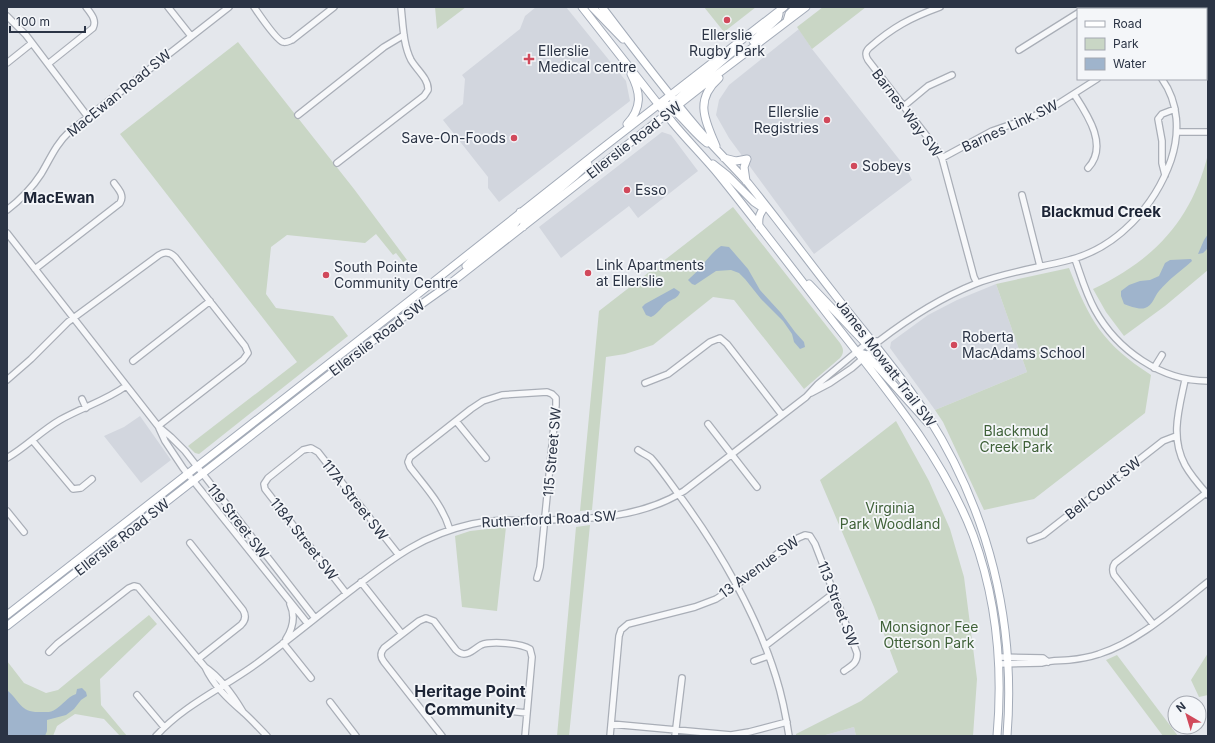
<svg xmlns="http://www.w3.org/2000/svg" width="1215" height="743" font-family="Inter,sans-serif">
<rect width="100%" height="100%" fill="#e4e7ec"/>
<path fill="#d2d6de" d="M536,7h30l60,74 4,20 -131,101 -11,-14v-11l-45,-57 20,-16 2,-25 -3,-4 58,-46 5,-13z
M799,29l13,20 94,119 6,12 -98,74 -85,-116 -13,-23 3,-15 10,-15z
M662,132l9,3 27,36 -60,47 -9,-12 -68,52 -22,-31z
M996,284l31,88 -92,38 -45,-62 1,-6 37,-27 29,-15z
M140,416l31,44 -30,23 -37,-47 20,-9z
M854,727l2,9h-34z"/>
<path fill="#c9d6c5" d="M435,7h31l-29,22z
M704,7h52l-32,25z
M823,7h43l-54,42 -15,-22z
M238,42l116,147 53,71 -4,2 -7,-9 -3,2 -17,-21 -11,9 -78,-8 -16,12 -5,47 10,14 57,8 15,20 -149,118 -4,-1 -7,-7 109,-84 -177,-228z
M1208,154v116l-43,36 -41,30 -18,-24 -13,-23c61,-29 99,-69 115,-135z
M733,207l107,136c4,6 4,10 0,15l-36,31 -70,-89 -21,-3 -60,48 -28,9 -19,3 -14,153 -12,1 19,-200z
M1069,268c21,53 33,75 82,107l-6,38 -111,86 -50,11 -41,-88 -8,-12 92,-38 -31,-88z
M896,421l33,60 21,48 14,48 13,102 -4,57h-117l-2,-9 -32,9h-26v-2l65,-33 37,-29 -24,-65 -54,-127z
M590,525l-21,211h-12l19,-209z
M506,527l-9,84 -35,-4 -7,-71 15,-5z
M149,615l8,9 -57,55 1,26 26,31h-7l-16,-17 -29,-5 -18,12 -4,10h-46v-75l17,22 22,10 12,-3z
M1208,653v42l-9,2 -8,-17z
M1117,655l61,81h-15l-57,-76z"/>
<path fill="#9fb4cc" d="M1208,234v14l-5,5 -5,1 6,-14z
M721,246l8,1 19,22 12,21 21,23 14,19 9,10 1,5 -5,2 -6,-7 -2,-8 -9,-13 -22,-22 -16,-20 -6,-6 -8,-3 -15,1 -21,14 -3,-1 -4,-4 2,-2c11,-9 21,-26 31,-32z
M1191,259l1,2c-11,10 -23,18 -33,30 -5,6 -6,14 -14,17 -6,2 -15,-2 -21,-4l-3,-8v-5l8,-6 11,-4 10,-1 9,-4 6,-13 5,-3z
M674,288l6,4c-2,6 -7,7 -12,10 -6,4 -10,12 -17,15l-5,-2 -4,-8 3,-3z
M82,688l4,4 1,4 -6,4 -7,9 -8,6 -19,5v11l-2,5h-38v-46c14,12 13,23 34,22 6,0 10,1 15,-3 8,-5 10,-11 20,-15l1,-5z"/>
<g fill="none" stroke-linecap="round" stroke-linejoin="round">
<defs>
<path id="minor" d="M168,7l23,29
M254,7c5,7 22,33 29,35 3,1 6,-1 9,-2l42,-33
M940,7c-30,11 -47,20 -71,41 -4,4 -4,7 -1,12l68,88 6,10 32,119 3,6
M1099,7l3,2
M1084,9l4,-2
M1206,12l2,-2
M7,16l19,19 62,82
M1019,50l59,-37
M7,63l25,-20
M48,64l45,-36c4,-8 -2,-14 -7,-21
M1074,94c13,20 35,52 14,74
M904,106l24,-20 24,-11
M298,115l86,-68 20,-12
M1177,132h31
M942,158l50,-27 35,-12 23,-10 47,-30
M337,163l87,-67 4,-6c1,-11 -12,-21 -17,-30 -8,-16 -8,-36 -10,-53
M1165,175l-3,-12v-22l-4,-22 4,-5 13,-5
M1022,195l18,71
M7,210c13,-10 25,-22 34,-36 9,-15 15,-30 28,-42l160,-125
M7,233l151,193 13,11 14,14 130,167
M1075,259c6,17 11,35 20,51 22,40 66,71 113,71
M35,269l85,-66c5,-8 -2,-14 -6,-20
M879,341c30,-23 61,-43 96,-57 31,-12 63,-16 94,-24 48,-12 86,-54 102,-100 9,-27 8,-57 -9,-81
M133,361l77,-60
M1154,368l8,-13
M7,380l24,-21 37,-37 91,-67c6,-4 11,-3 16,2l70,89 3,7 -5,7 -85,66
M1185,380c-6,29 -15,57 0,85 6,11 15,21 23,30
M645,383l23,-9 42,-32 10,-4 7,6 55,71
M811,393l19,-10 22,-15 25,-22
M82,399l4,9
M456,421l30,37
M708,424l49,63
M159,428l6,13 18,27 125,156
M32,440l41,49 8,-1 11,-9
M638,450c4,3 9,5 13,8 10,11 22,29 31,41 38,52 75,116 94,178 6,19 10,39 13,59
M7,458c19,-11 34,-27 53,-38 23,-13 45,-19 66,-34
M7,511l17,21
M450,530c-8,-26 -24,-42 -40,-63l-2,-5 2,-5 61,-48 12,-8 19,-6 45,-3 5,2 4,4v7l-16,162 -3,11
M1030,540l13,-5 120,-94 13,-5
M190,543l53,67c3,5 3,10 -2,15l-43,34
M361,582l41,52
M346,593l-81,-104 -1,-5 4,-6 35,-28 8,-2 7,4 80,102
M1153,624l-39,-49c-2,-5 -2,-8 1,-12l91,-70
M286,639c7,-11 10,-22 4,-35
M283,643l28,35
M765,646l69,-53
M49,652l8,-8 72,-56 5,-2 4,1 67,80
M999,657l44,1 5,4
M754,661l14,-5
M999,664l43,-1c9,-3 18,-2 27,-3 10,-1 21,-3 30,-6 39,-12 77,-47 109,-72
M137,695l27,32
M330,702l26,34
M507,711l20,2
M243,712c-10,-17 -22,-34 -38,-45 8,18 23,32 38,45 8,7 16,16 24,24
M611,724l120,11 18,-3 38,-10
M156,736c28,-31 67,-48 100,-72 33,-24 65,-51 98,-76 39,-30 68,-53 118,-64 25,-5 49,-4 75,-4 47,-1 96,-3 137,-29l122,-94 12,-13 48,-40 5,-3h8
M442,736l-58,-74c-4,-5 -4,-9 0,-14l35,-27 7,-3 8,3 22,29c3,3 5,4 8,4 7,0 11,-6 17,-9 10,-4 40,-2 49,4l2,8 -7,79
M610,736l9,-100 2,-6 7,-6 67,-17 21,-8 14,-9 68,-52 7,-3 5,1 5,8 42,109c1,10 -6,13 -13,18
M675,736l7,-58"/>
<path id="major" d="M582,7c30,38 60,77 91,116 15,18 31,34 46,52 37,46 73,93 109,140 53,68 114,139 145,220 24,65 30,133 24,201
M592,7l31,32
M602,7c31,41 63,83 96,122 16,19 34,36 50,54 30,37 58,75 87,112 31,40 65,78 92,120 62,97 89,207 80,321
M787,21l2,-7 7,-7
M753,41l25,-23 1,-4v-3
M659,104c2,0 4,0 6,0 10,3 30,31 42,39
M672,104l65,-56
M627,124c15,-16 14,-31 4,-50
M716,146c-11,-26 -22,-46 3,-68
M724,158l12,3 11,-2
M713,164l14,11 27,27 6,4h6
M746,181l-2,-14 3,-8
M759,226c-1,-9 1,-14 7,-20
M523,227l2,-9 51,-43 12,-11
M466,266l9,-9 38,-31 5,-6 2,-8
M809,284l60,63 7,1
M857,352l10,3 61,68
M7,615l411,-321 182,-144 184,-143
M7,626l395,-308 45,-32 272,-213 87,-66"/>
</defs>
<use href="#minor" stroke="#a9aeb7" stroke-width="8"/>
<use href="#major" stroke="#a3abb8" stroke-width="9"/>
<use href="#minor" stroke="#f7f8fa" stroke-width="5.5"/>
<use href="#major" stroke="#fff" stroke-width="7"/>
</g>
<g fill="#d1495b" stroke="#f4f6f9" stroke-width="1.5">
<circle cx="727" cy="20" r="4"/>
<path d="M527 53h4v4h4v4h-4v4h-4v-4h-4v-4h4z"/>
<circle cx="827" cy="120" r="4"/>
<circle cx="514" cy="138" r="4"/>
<circle cx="854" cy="166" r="4"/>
<circle cx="627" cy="190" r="4"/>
<circle cx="588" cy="273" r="4"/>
<circle cx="326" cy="275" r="4"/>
<circle cx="954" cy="345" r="4"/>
</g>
<g text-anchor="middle" stroke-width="3.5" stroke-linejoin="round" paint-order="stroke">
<g font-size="14" fill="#2b3445" stroke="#f4f6f9" text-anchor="start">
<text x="727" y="40" text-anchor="middle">Ellerslie<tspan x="727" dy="16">Rugby Park</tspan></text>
<text x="538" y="56">Ellerslie<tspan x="538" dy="16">Medical centre</tspan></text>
<text x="819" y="117" text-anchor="end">Ellerslie<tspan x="819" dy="16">Registries</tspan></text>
<text x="506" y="143" text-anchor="end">Save-On-Foods</text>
<text x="862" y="171">Sobeys</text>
<text x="635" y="195">Esso</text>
<text x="596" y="270">Link Apartments<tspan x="596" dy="16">at Ellerslie</tspan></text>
<text x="334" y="272">South Pointe<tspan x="334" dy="16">Community Centre</tspan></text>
<text x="962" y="342">Roberta<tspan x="962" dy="16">MacAdams School</tspan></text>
</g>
<g font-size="14" fill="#2b3445" stroke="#f4f6f9">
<text transform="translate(119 93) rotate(-39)" y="5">MacEwan Road SW</text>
<text transform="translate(907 113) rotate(53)" y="5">Barnes Way SW</text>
<text transform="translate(1010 126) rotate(-25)" y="5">Barnes Link SW</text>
<text transform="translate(634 140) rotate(-38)" y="5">Ellerslie Road SW</text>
<text transform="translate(377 338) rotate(-37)" y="5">Ellerslie Road SW</text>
<text transform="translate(886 363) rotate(53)" y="5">James Mowatt Trail SW</text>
<text transform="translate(552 452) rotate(-85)" y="5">115 Street SW</text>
<text transform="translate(1103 488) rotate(-38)" y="5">Bell Court SW</text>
<text transform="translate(355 500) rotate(52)" y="5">117A Street SW</text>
<text transform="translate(549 519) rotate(-3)" y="5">Rutherford Road SW</text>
<text transform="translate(238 521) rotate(52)" y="5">119 Street SW</text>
<text transform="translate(122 537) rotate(-38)" y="5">Ellerslie Road SW</text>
<text transform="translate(304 539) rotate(52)" y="5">118A Street SW</text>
<text transform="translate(759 567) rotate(-36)" y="5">13 Avenue SW</text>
<text transform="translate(838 604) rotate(69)" y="5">113 Street SW</text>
</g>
<g font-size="14" fill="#3f6138" stroke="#f4f6f9">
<text x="1016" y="436">Blackmud<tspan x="1016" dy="16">Creek Park</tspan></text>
<text x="890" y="513">Virginia<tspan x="890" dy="16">Park Woodland</tspan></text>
<text x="929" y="632">Monsignor Fee<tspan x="929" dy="16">Otterson Park</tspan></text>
</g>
<g font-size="15" font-weight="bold" fill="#1d2536" stroke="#f4f6f9">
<text x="59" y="203">MacEwan</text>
<text x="1101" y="217">Blackmud Creek</text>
</g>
<g font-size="16" font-weight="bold" fill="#1d2536" stroke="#f4f6f9">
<text x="470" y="697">Heritage Point<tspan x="470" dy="18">Community</tspan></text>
</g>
</g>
<rect width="1215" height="743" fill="none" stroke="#2b3445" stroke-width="16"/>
<rect x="1077" y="8" width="130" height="72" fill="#f4f6f9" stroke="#a4a8b1"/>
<rect x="1085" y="21" width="20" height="6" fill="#ffffff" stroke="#a4a8b1"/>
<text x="1113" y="28" font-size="12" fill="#2b3445">Road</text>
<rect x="1085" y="38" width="20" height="12" fill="#c9d6c5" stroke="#a4a8b1"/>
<text x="1113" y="48" font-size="12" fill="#2b3445">Park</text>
<rect x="1085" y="58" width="20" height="12" fill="#9fb4cc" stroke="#a4a8b1"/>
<text x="1113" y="68" font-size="12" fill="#2b3445">Water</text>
<g transform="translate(1187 715) rotate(322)"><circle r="19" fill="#f4f6f9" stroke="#a4a8b1"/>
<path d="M0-3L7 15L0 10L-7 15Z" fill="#d1495b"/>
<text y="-6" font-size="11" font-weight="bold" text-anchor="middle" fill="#2b3445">N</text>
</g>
<path d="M10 26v6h75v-6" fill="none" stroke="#2b3445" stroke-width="2"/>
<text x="16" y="26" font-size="12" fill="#2b3445" stroke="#f4f6f9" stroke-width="3" paint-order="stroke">100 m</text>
</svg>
